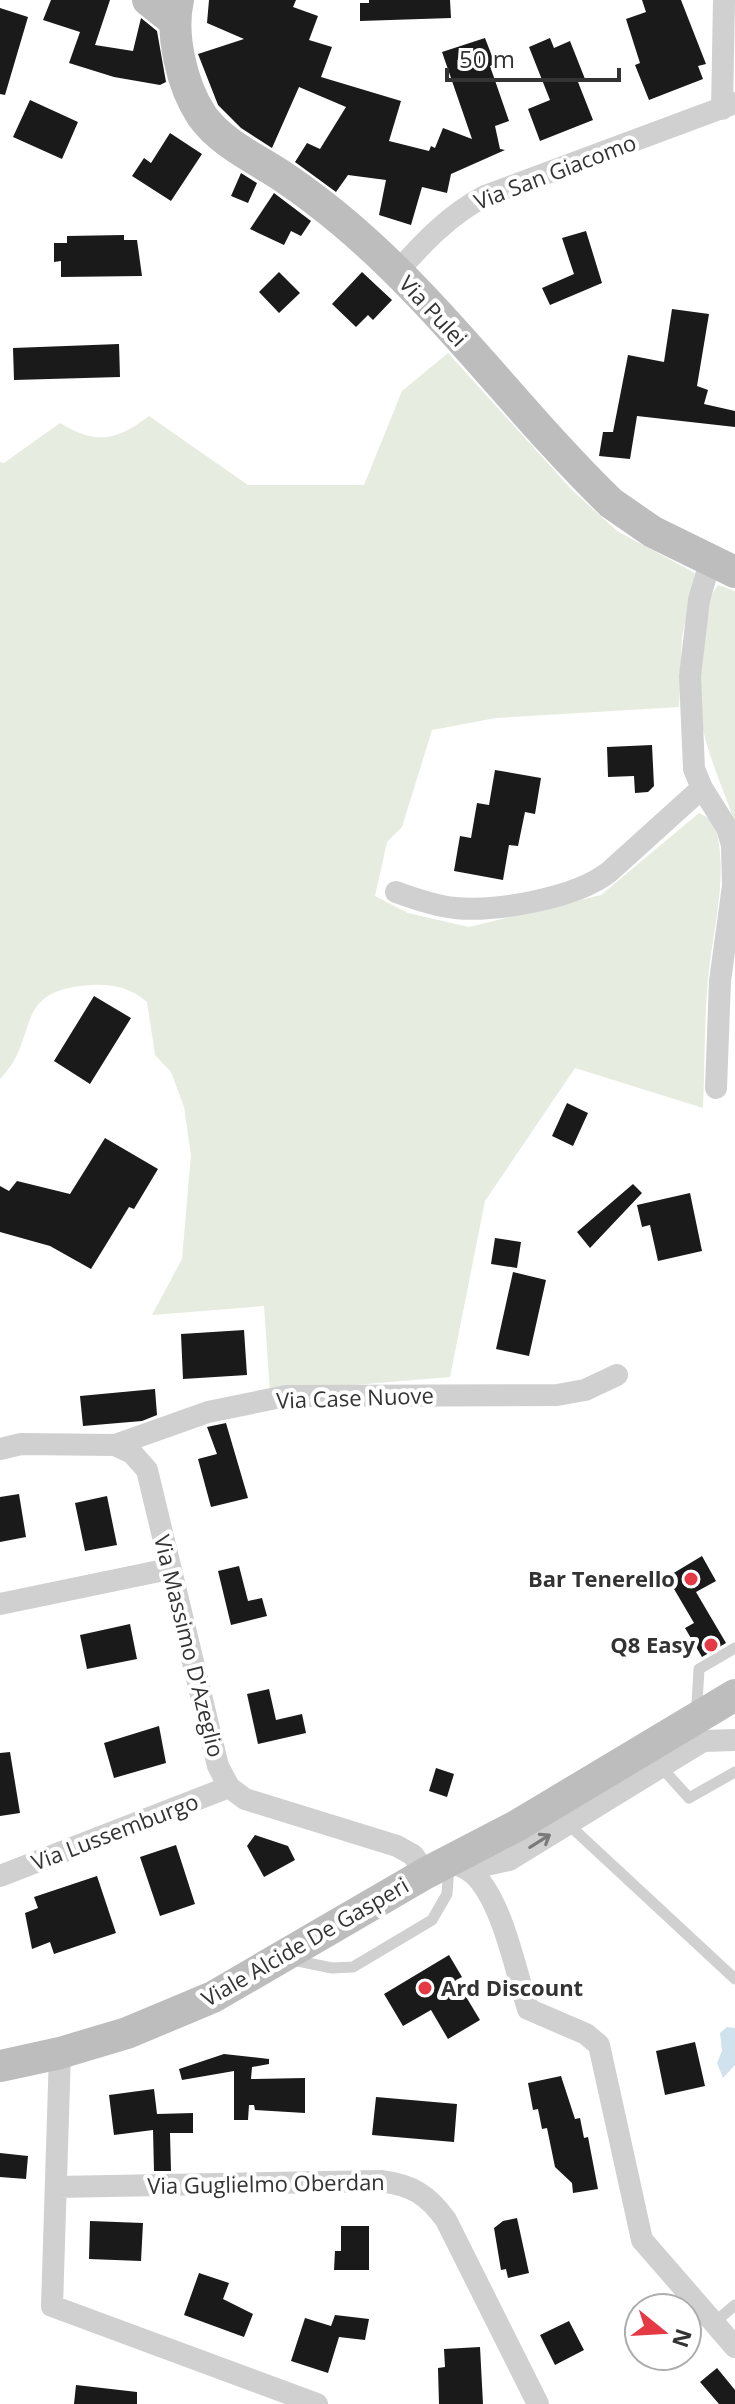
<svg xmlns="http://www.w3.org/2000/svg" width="735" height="2404" font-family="'Open Sans',sans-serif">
<rect width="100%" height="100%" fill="#fff"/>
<path fill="#e6ecdf" d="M448,353l124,137 45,41 78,42 -13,65 -3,69 -183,11 -64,12 -30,97 -15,15 -12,54 33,17 61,14 132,-32 98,-82 15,8c16,53 -1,105 -6,158 -4,43 -3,86 -5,129l-128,-40 -90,133 -35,176 -180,15 -6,-86 -112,9 30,-56 9,-104 -7,-48 -13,-35 -16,-17 -8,-53c-18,-15 -35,-18 -57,-17 -81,6 -48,51 -90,94v-617l4,1 56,-40c36,22 56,18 89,-7l99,69h116l38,-94z
M718,585l17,6v233c-10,-32 -27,-67 -33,-100 -5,-38 -7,-108 16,-139z"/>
<path fill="#cfe2ee" d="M727,2027l8,1v37l-12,13 -6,-15 5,-12 -2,-18z"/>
<path fill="#1a1a1a" d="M51,0h59l-15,45 38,6 8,-33 16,13 9,51 -6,3 -46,-8 -45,-14 11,-31 -37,-12z
M209,0h87l-3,7 25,9 -9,24 23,7 -11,30 80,24 -12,40 40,10 2,-5 4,2 8,-20 29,11 -30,-87 43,-14 10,26 -5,2 19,55 -14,5 5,23 5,1 -54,24 -4,19 -25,-6 -11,38 -32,-10 7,-35 -38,-5 -12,17 -41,-30 12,-19 13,6 26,-42 -47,-20 -27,61 -31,-20 -23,-23 -20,-51 46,-15 -37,-16z
M369,0h81l1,18 -91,3v-18h9z
M642,0h39l25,64 -8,2 5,13 -54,21 -14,-35 5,-2 -14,-44 20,-7z
M0,8l28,9 -23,78 -5,-1z
M550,38l4,10 16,-7 15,38 -7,3 15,38 -53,21 -12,-32 22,-9 -21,-53z
M30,100l48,22 -16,37 -49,-22z
M170,133l32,21 -31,47 -39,-25 12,-18 7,5z
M241,173l16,10 -9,20 -17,-7z
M274,193l37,28 -10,15 -10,-5 -7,14 -34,-16z
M586,231l16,52 -52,22 -8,-17 32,-14 -12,-36z
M124,235v5h13l5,36 -81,1v-16l-7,1v-19h13v-7z
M279,272l21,21 -21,20 -20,-21z
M362,272l30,28 -19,20 -5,-5 -12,12 -24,-23z
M672,309l37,5 -12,72 11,4 -4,14 31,7v16l-98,-11 -7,43 -31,-3 4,-24h10l15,-77 36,7z
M119,344l1,33 -106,3 -1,-32z
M652,745l2,41 -6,6 -13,1 -1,-17 -26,1 -1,-30z
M495,770l46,8 -6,36 -10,-2 -7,34 -9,-1 -6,35 -49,-9 6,-35 11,2 6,-35 12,2z
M94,996l37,22 -41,66 -36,-23z
M567,1103l21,10 -15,33 -21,-10z
M105,1138l53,31 -24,40 -5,-2 -38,62 -41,-23 -50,-14v-46l9,5 8,-10 53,13z
M633,1184l9,9 -52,55 -13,-16z
M690,1193l12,58 -44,10 -8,-36 -8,2 -5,-22z
M495,1238l26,4 -4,26 -26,-4z
M513,1272l33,8 -17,76 -33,-7z
M244,1330l3,45 -64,4 -2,-45z
M155,1389l2,26 -15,6 -59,5 -3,-30z
M226,1423l22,75 -37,9 -13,-48 19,-5 -10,-27z
M19,1494l7,43 -26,5v-45z
M107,1496l10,49 -32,6 -10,-48z
M702,1556l14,25 -20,11 30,51 -24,14 -17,-29 9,-5 -27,-46z
M239,1566l9,35 14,-3 5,18 -36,9 -13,-54z
M130,1624l7,35 -50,10 -7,-34z
M269,1689l7,31 26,-6 4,19 -48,11 -11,-50z
M159,1726l7,37 -52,15 -10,-35z
M10,1752l10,61 -20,3v-63z
M436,1768l18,6 -7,23 -18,-6z
M255,1835l33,11 7,14 -31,17 -17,-31z
M176,1845l19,59 -35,12 -20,-59z
M97,1876l19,57 -62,21 -4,-12 -18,7 -7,-36 13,-5 -4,-11z
M449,1955l13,22 -6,3 24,40 -32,19 -17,-29 -28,16 -19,-32z
M695,2042l10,44 -40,9 -9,-44z
M224,2054l45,5v5l-17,3 -1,12 54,-1v35l-50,-3 -1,-5h-5l-1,15h-14v-49l-52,9 -3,-11z
M561,2076l14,43 5,-1 4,20 4,-1 10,52 -25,4 -1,-10 -17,-16 -8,-39 -5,1 -4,-20 -5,1 -5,-27z
M154,2089l3,25 36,-1v20h-23l1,38h-17l-1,-41 -39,5 -5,-40z
M376,2097l81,7 -3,38 -82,-7z
M0,2153l28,3 -2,23 -26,-2z
M517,2218l12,55 -21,5 -2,-9 -5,1 -7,-42 9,-7z
M90,2221l53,2 -2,38 -52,-2z
M341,2226h28v44h-35l1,-19h6z
M199,2273l30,10 -6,16 30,15 -9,23 -60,-22z
M335,2315l34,4 -4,21 -26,-3 -11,36 -37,-12 14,-43 26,8z
M569,2321l15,29 -29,15 -15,-30z
M480,2347l3,57h-44l-1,-36 7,-1 -1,-18z
M717,2368l18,22v14h-16l-19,-22z
M76,2385l61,7v12h-63z"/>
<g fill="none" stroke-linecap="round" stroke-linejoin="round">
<path stroke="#d0d0d0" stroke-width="11" d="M697,1703l2,-34 36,-21
M661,1767l28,31 46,-26
M568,1824l167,155
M293,1960l39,8 21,-1 79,-47 15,-26 2,-28
M715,2322l20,-17"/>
<path stroke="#d0d0d0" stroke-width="22" d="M722,109l2,-109
M397,272c27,-30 52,-57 88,-76l250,-93
M710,562l-11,38 -9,76 4,93 8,19 25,40 5,17 1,41 -13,95 -4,107
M396,892c19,7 39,14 59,16 42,4 121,-10 154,-36l93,-84
M115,1445l17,8 15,17 71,296 11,21 16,12 152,47 16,9 13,18
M0,1449l21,-5 94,1 93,-33 78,-16 271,-1 28,-5 32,-15
M0,1604l169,-35
M690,1736l13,5 32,-1
M449,1861c12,5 23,9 31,20 24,30 36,91 48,128l58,25 13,11 43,195 93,107
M468,1869l41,-9 194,-119
M0,1876l229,-89
M60,2053l-8,253 265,98
M57,2187l324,-6c31,4 47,14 65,39l92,184"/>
<path stroke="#bdbdbd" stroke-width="32" d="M148,0l25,20
M178,0c-8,35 4,86 24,116 20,28 55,43 83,62 19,13 39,28 58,44 99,83 175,191 268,281l42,29 82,40
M0,2066l60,-13 67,-20 86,-36 213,-124 92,-48 217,-130"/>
</g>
<defs><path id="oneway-shaft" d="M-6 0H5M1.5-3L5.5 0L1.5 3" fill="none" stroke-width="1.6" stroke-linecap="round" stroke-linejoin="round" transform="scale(2)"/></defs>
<use stroke="#7a7a7a" href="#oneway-shaft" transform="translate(540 1841) rotate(-32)"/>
<g fill="#e63946" stroke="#fff" stroke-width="3">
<circle cx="691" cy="1579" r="8"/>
<circle cx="711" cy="1645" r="8"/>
<circle cx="425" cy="1988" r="8"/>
</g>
<g text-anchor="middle" stroke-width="8" stroke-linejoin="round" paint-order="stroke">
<g font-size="22" fill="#333" stroke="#fff">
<text transform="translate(555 172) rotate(-21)" y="8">Via San Giacomo</text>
<text transform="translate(433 311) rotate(47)" y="8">Via Pulei</text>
<text transform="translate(355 1398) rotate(-2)" y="8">Via Case Nuove</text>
<text transform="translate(189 1646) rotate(76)" y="8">Via Massimo D'Azeglio</text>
<text transform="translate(115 1832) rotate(-21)" y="8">Via Lussemburgo</text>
<text transform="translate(305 1942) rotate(-30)" y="8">Viale Alcide De Gasperi</text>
<text transform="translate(266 2184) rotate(-1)" y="8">Via Guglielmo Oberdan</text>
</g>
<g font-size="22" font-weight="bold" fill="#333" stroke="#fff" text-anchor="end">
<text x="675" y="1587">Bar Tenerello</text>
<text x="695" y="1653">Q8 Easy</text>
<text x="441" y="1996" text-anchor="start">Ard Discount</text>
</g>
</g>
<g transform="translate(663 2332) rotate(108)"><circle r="38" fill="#ffffff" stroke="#adadad" stroke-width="2"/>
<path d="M0-6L14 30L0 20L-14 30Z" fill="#e63946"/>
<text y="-12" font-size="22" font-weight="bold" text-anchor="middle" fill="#333333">N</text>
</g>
<path d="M447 68v12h172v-12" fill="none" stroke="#333333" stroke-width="4"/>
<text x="459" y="68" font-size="24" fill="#333333" stroke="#ffffff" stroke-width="6" paint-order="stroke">50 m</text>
</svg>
